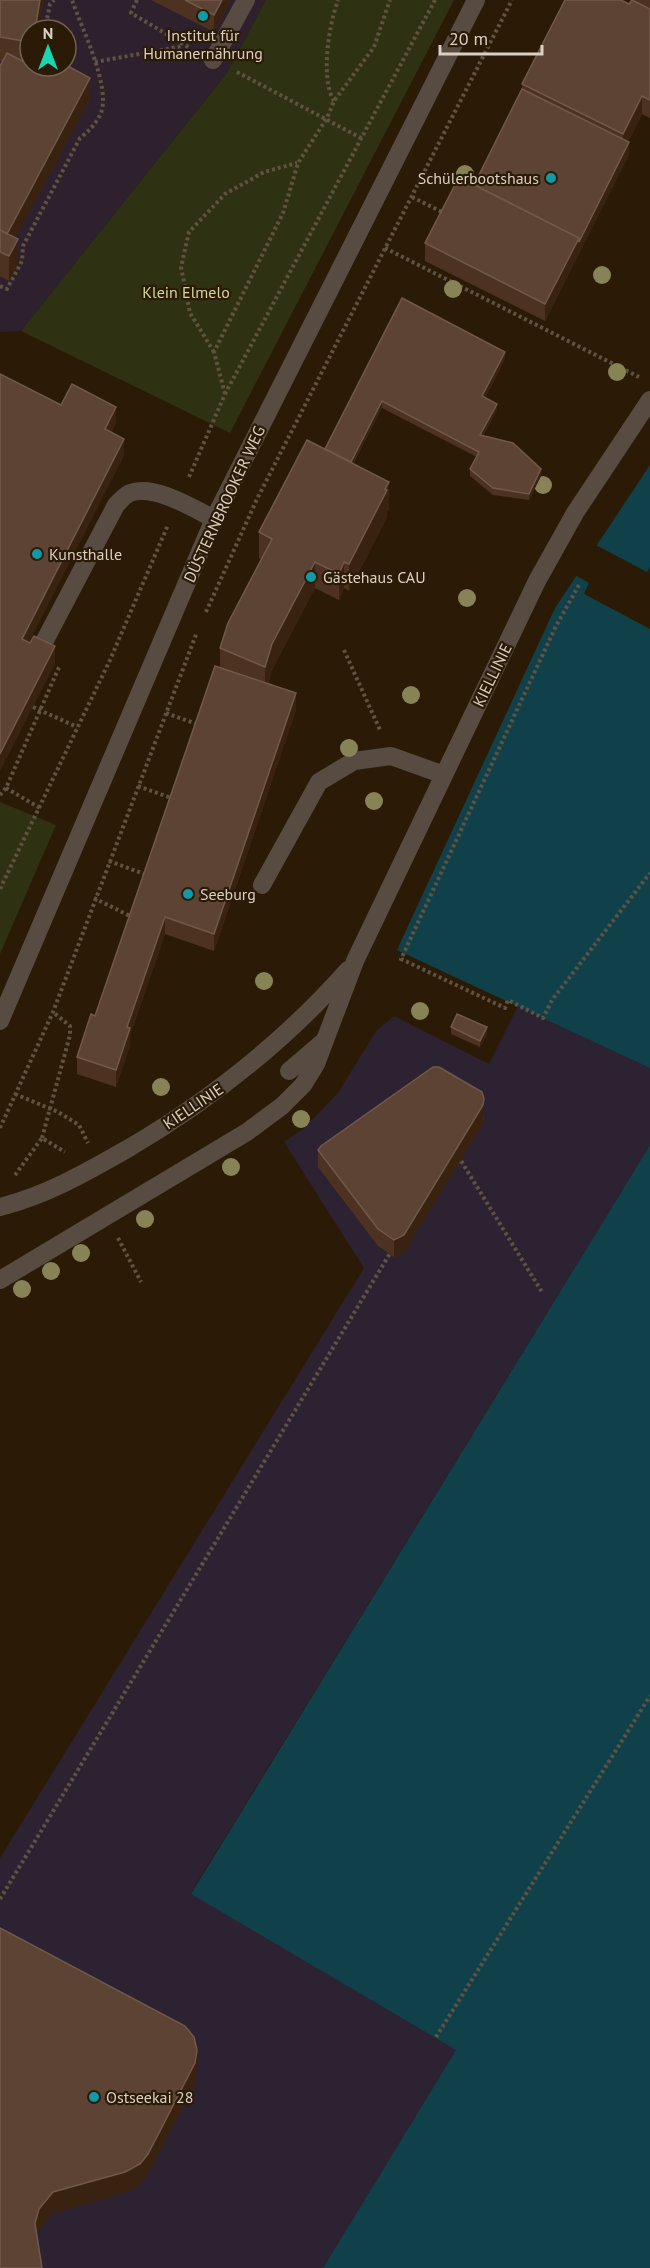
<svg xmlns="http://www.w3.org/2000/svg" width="650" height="2268" font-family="'PT Sans',sans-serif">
<rect width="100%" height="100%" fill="#2b1b06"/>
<path fill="#2c2231" d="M519,1004l131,64v77l-459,748 265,157 -133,218h-323v-410l364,-590 -80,-126 19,-13 34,-35 40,-64 17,-14 95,48z"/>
<path fill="#2e212d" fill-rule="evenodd" d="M0,0h266l-39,73 -206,258 -21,1zM30,30h36v36h-36z"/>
<path fill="#2e3112" d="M266,0h188l-224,433 -209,-102 206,-258z
M0,802l56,23 -56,129z"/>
<path fill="#10414a" d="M650,465v603l-253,-118 158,-342z
M650,1145v1123h-327l133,-218 -265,-156z"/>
<path fill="#2b1b06" d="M596,545l51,27 3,-5v62l-66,-35 5,-11 -14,-8z"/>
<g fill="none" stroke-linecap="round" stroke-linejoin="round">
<path stroke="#605240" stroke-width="4" stroke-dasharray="3 3" stroke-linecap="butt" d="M137,0l-6,13 59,35
M45,30l5,-26 4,-4
M95,62l88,-16
M237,72l126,67
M334,101c-14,-23 -5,-76 4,-101
M412,197l34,17
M385,248l254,129
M0,286l7,3 15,-28 1,-15 57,-108c9,-7 16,-14 21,-25 10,-27 -20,-86 -29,-113
M214,352l-24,-39 -9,-46 8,-35 36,-38 39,-22 33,-9
M225,394l-11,-42 69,-139 15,-50 29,-45 7,-17 40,-54 16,-47
M189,477l36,-83 210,-394
M579,585l-23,41 -155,333 104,49 3,-8 35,18 9,-18 98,-127
M206,612l51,-113 255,-499
M344,650l36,80
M33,707l44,20
M166,713l33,12
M138,786l36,13
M6,788l34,20
M0,795l6,-7 54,-123
M109,861l38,14
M0,889l110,-229 58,-135
M94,898l40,20
M15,1094l43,18 21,13 9,18
M0,1128l53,-116 144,-380
M42,1138l28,-103v-9l-17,-14
M458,1156l84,136
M15,1175l27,-37 23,14
M118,1238l23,44
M0,1899l392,-649
M436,2037l214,-341"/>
<path stroke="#584b41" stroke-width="18" d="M213,60l33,-60
M43,644l73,-139c4,-4 9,-10 14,-12 24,-9 63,15 84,26
M262,885l57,-103 35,-21 37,-5 53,19
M0,1021l214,-502 262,-519
M289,1071l35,-30
M0,1207c47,-12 87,-35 129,-59 83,-49 155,-106 219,-178
M0,1280l247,-148 35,-26 21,-21 13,-21 39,-103 182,-380 38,-68 75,-113"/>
</g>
<g fill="#878357">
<circle cx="465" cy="174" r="9"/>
<circle cx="602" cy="275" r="9"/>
<circle cx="453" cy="289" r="9"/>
<circle cx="617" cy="372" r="9"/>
<circle cx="543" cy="485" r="9"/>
<circle cx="467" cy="598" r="9"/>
<circle cx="411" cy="695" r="9"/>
<circle cx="349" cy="748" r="9"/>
<circle cx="374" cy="801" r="9"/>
<circle cx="264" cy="981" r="9"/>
<circle cx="420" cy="1011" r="9"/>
<circle cx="161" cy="1087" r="9"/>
<circle cx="301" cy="1119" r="9"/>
<circle cx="231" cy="1167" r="9"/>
<circle cx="145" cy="1219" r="9"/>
<circle cx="81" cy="1253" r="9"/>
<circle cx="51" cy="1271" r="9"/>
<circle cx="22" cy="1289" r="9"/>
</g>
<path fill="#4e3221" d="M0,0l30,30v36h3l57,32 -75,140 3,26 -9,17 -9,-5v-210l2,-4 -2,-1z
M151,0h80l-17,32z
M631,0h19v118l-8,-4 -14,28 1,13 -84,166 -120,-60v-18l49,-58 48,-96v-5l107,-80z
M402,298l103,61 -20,39 12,12 -14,26 58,40 -12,24 -36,-5 -23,-19v-7l7,-12 -95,-49 -29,56 36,45 -2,2v6l-38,74 -5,-3 -5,12 -24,-12 -43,82 -4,14 28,26 -82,241 -49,-17 -35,101v10l-14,42 -39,-13v-17l18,-41 125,-348v-20l42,-88 -3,-2v-26l66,-83z
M451,1027l36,7 -7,13 -29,-13z
M484,1116l-1,7 -79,130 -10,4 -16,-11 -60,-79v-17z"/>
<path fill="#39220f" d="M40,0h4l-5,30h-4z
M222,0h9l-17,32v-17z
M90,78v20l-84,157 -1,-18z
M642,96v18l-19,37v-17z
M629,142v13l-84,166v-17l34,-66z
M18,239v25l-9,17v-25z
M505,352v7l-23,44v-7z
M382,401v7l-40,76v-6z
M497,404v6l-17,31v-6z
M116,407v17l-11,22v-17z
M124,439v17l-102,200v-17z
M541,469v7l-12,24v-6z
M389,482v27l-2,2v6l-38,74v-27z
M315,562v26l-43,82 -7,23v-26l7,-23z
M344,562v26l-5,12v-26z
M55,646v18l-55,107v-17z
M296,693v17l-82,241v-17z
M165,917v17l-35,101v10l-14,42v-17l11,-43z
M487,1027v7l-7,13v-6z
M484,1099l-1,24 -79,130 -10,4v-17z
M197,2050v20l-2,14 -47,90 -8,11 -15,8 -72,20 -14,17 -4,13v-20l4,-14 14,-17z"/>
<path fill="#5d4333" stroke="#71594a" stroke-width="1.5" d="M0,0h40l-5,30h-5v12l-30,-5z
M185,0h37l-8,15z
M565,0h56l8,4 3,-4 18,9v91l-8,-4 -19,38 -101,-50z
M7,53l23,12v1h2l8,4 1,-4h25v-1l24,13 -83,156 -7,-4v-164z
M522,89l107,53 -50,100v-4l-105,-53z
M459,177l120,61 -34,66 -120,-61z
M0,230l18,9 -9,17 -9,-4z
M402,298l103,54 -23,44 15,8 -17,31 33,8 28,26 -12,25 -36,-6 -23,-19 9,-17 -97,-51 -31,61 -26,-13z
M0,374l61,31 11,-21 44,23 -11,22 19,10 -102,200 8,4 4,-7 21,10 -55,108z
M307,440l82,42 -4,7 2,1 -38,74 -5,-2 -5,12 -24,-12 -43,82 -7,23 -45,-19 8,-25 44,-84 -13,-7z
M215,666l81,27 -82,241 -49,-17 -38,110 3,1 -14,42 -39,-13 14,-43 4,2z
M457,1014l30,13 -7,14 -29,-14z
M433,1067h6l43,25 2,7 -1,6 -79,130 -10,5 -16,-11 -60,-79 3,-4z
M0,1928l185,98 9,11 3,13 -2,13 -47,91 -8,10 -15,8 -72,20 -14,17 -4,14 7,45h-42z"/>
<g fill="#0f9aa8" stroke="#2b1b06" stroke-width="2">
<circle cx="203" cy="16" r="6"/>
<circle cx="551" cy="178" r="6"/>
<circle cx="37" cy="554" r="6"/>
<circle cx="311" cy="577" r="6"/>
<circle cx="188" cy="894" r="6"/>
<circle cx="94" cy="2097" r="6"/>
</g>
<g text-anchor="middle" stroke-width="4.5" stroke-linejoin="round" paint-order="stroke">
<g font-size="16" fill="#dbd0c4" stroke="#2b1b06" text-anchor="start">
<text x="203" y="41" text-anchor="middle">Institut für<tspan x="203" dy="18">Humanernährung</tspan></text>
<text x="539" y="184" text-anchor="end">Schülerbootshaus</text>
<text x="49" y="560">Kunsthalle</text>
<text x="323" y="583">Gästehaus CAU</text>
<text x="200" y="900">Seeburg</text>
<text x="106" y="2103">Ostseekai 28</text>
</g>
<g font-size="16" fill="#d2d899" stroke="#2b1b06">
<text x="186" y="298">Klein Elmelo</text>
</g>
<g font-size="16" fill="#dbd0c4" stroke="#2b1b06">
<text transform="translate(224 504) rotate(-65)" y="6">DÜSTERNBROOKER WEG</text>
<text transform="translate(492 675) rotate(-64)" y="6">KIELLINIE</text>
<text transform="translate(193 1106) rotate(-34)" y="6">KIELLINIE</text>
</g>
</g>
<g transform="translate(48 48)"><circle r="28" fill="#2b1b06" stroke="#716352" stroke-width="1.5"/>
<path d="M0-4.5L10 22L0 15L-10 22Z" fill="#1ad5b2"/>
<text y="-9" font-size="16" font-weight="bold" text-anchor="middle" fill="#dbd0c4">N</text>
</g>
<path d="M440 45v9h102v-9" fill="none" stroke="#dbd0c4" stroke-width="3"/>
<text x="449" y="45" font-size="18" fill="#dbd0c4" stroke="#2b1b06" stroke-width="4.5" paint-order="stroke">20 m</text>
</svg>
